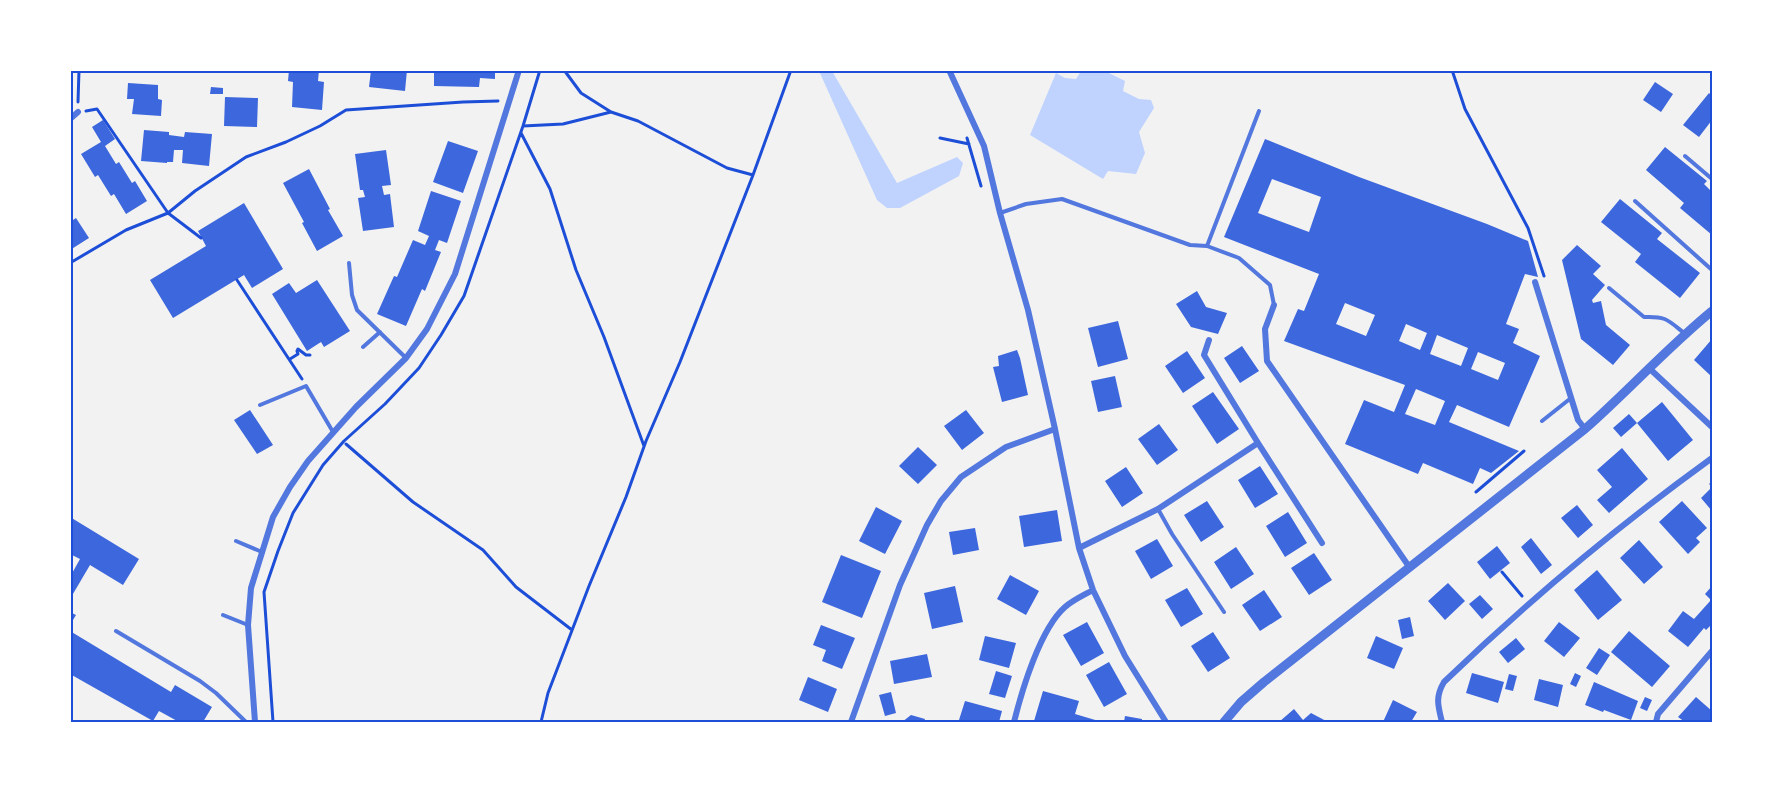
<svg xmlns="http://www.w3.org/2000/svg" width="1783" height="793" font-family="Montserrat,sans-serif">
<rect width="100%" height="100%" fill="#f2f2f2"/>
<path fill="#bfd3fe" d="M819,71h13l65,112 60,-26 6,6 -4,13 -59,32h-13l-10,-8z
M1081,71h24l20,10 -2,10 16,8 12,1 3,8 -15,24 6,21 -9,21 -28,-3 -5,8 -73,-44 26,-62 9,5 11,1z"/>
<path fill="#3d67dc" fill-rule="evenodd" d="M289,70h30l-1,11 6,1 -2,28 -30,-3 1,-25 -5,-1z
M371,70h36l-2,21 -36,-4z
M434,70h61v9l-15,-1 -1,9 -45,-1z
M1655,82l18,12 -12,18 -18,-12z
M128,83l30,2v14l4,1 -1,16 -29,-2 2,-15h-7z
M211,87l12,1v6h-13z
M1709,93l3,3v24l-13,17 -16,-12z
M225,97l33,1 -1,29 -33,-1z
M103,120l12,19 -10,7 11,18 3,-2 13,21 3,-2 12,20 -21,13 -12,-20 -3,2 -13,-21 -3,2 -14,-23 20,-12 -9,-15z
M144,130l25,2v3l15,2 1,-5 27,2 -3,32 -27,-3 1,-13h-9l-1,12h-6v1l-26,-2z
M1265,139l94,38 128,47 41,17 10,36 -13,-3 -19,50 13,5 -6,14 27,13 -31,71 -52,-22 -8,17 70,29 -28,22 -11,-5 -7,16 -50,-21 -5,11 -73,-30 19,-44 30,12 11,-27 -121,-44 14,-32 6,2 15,-37 -95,-37zM1272,179l49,18 -12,35 -51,-19zM1345,303l30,12 -9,21 -30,-12zM1406,324l21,9 -7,17 -21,-9zM1437,335l31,13 -7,18 -31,-12zM1478,352l27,11 -7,17 -27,-11zM1416,389l29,12 -10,24 -30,-11z
M448,141l30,10 -15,42 -30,-11z
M1665,147l42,34 -3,3 8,8v43l-32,-27 4,-5 -38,-33z
M386,150l5,35 -9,1 2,9 6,-1 4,33 -31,4 -5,-33 7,-1 -2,-7h-3l-5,-36z
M309,169l21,40 -2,1 15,26 -26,15 -15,-28 2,-1 -21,-39z
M431,191l30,10 -14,42 -8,-3 -4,10 6,2 -16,39 -3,-2 -16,37 -29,-12 17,-38 3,1 16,-37 12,5 4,-9 -11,-5z
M1620,199l42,34 -5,6 43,34 -20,25 -45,-36 6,-8 -40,-32z
M244,203l39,66 -31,19 -8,-13 -71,43 -23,-38 56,-34 -8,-15z
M70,216l3,4 3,-2 13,20 -19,12z
M1577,245l24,21 -8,8 12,11 -13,15 1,3 8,-2 5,24 24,20 -17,20 -32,-26 -19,-79z
M317,280l33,51 -26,16 -3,-5 -14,9 -35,-57 17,-11 7,10z
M1197,291l9,16 21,6 -9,21 -27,-7 -15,-23z
M1118,321l10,38 -30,8 -10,-39z
M1712,339v38l-18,-17z
M1242,346l17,25 -19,12 -16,-25z
M1017,350l3,8 8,37 -26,7 -9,-35 6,-1 -1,-10z
M1187,351l18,27 -22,15 -18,-27z
M1115,376l7,31 -24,5 -7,-31z
M1213,392l26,37 -22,15 -25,-38z
M1662,402l31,38 -25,21 -31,-38z
M250,410l23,35 -16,9 -23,-34z
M966,410l18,23 -22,17 -18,-24z
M1629,414l8,9 -16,14 -8,-9z
M1159,424l19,26 -21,15 -19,-26z
M918,447l19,18 -19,19 -19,-18z
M1622,448l26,31 -39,34 -12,-13 15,-13 -15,-17z
M1260,466l18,28 -23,14 -17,-28z
M1126,467l17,26 -21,14 -17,-26z
M1712,481v30l-11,-13 11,-11 -3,-3z
M1207,501l17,26 -23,15 -17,-27z
M1682,501l25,27 -11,10 4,4 -12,12 -29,-32z
M1577,505l16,20 -15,13 -17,-20z
M876,507l26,14 -17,33 -26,-13z
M1057,510l5,31 -38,6 -5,-31z
M1288,512l19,31 -22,14 -19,-31z
M70,517l69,42 -16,26 -33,-20 -20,34v-22l10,-18 -10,-5z
M975,528l4,22 -26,5 -4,-23z
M1531,538l21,27 -11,9 -20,-27z
M1157,539l16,27 -22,13 -16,-28z
M1639,540l24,27 -19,17 -24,-26z
M1497,546l13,17 -20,16 -13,-17z
M1236,547l18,27 -23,15 -17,-27z
M1314,553l18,27 -23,15 -18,-27z
M841,555l40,16 -19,47 -40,-16z
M1597,570l25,30 -24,20 -24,-30z
M1010,575l29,16 -13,24 -29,-16z
M1448,583l17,18 -20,19 -17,-19z
M955,586l8,36 -31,7 -8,-36z
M1712,586v38l-6,6 -2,-2 -16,19 -20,-16 15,-20 11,8 17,-19 -6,-6z
M1187,588l16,26 -22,13 -16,-27z
M1264,590l18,27 -22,14 -18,-26z
M1480,595l13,14 -11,10 -13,-15z
M70,612l6,3 -6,10z
M1410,617l4,19 -12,3 -4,-19z
M1087,622l17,31 -23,13 -18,-31z
M1559,622l21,16 -16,19 -20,-16z
M821,625l34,13 -13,31 -20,-8 4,-11 -13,-5z
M70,631l101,61 4,-7 37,22 -9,15h-24l-20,-11 -6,10 -83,-47z
M1629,631l41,35 -18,21 -41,-35z
M1213,632l17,26 -22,14 -17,-26z
M985,636l31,7 -7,25 -30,-8z
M1376,636l27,12 -9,21 -27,-11z
M1516,638l9,11 -17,14 -9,-11z
M1599,648l11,7 -13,20 -11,-7z
M927,654l5,23 -38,7 -4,-23z
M1109,662l18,32 -23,13 -18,-32z
M996,671l16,5 -7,22 -16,-4z
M1472,673l32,9 -6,21 -32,-10z
M1575,673l6,3 -5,11 -6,-3z
M1509,674l8,2 -4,15 -8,-2z
M808,677l29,12 -9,23 -29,-12z
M1539,679l24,6 -5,22 -24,-7z
M1594,682l44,19 -7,19 -27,-10 -1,2 -18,-7z
M1043,691l36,10 -4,13 27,8 -68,-1z
M891,692l5,21 -11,3 -6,-21z
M1645,697l7,3 -5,11 -7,-3z
M1696,697l16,14v11h-27l-7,-5z
M1393,700l24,12 -6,10h-28z
M965,701l37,10 -3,11h-31l-9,-2z
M1294,709l9,11 8,-7 17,9h-49z
M911,715l14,4 -1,3h-22z
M1125,716l17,3v3h-18z"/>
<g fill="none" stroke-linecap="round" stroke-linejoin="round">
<path stroke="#1d4ed8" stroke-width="3" d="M564,70l17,23 30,19
M1452,70l13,39 63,119 16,48
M78,102l1,-32
M86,111l11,-2 71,104 33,25
M523,126l40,-2 48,-12 27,9 89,47 26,7
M521,133l29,56 26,81 28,67 40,109
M940,138l29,6
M967,138l14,48
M70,263l56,-33 42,-17 27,-22 51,-34 40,-15 34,-16 26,-16 117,-8 35,-1
M237,280l65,99
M290,359l8,-5 -1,-3 1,-2 8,6h4
M346,444l67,58 70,48 33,37 56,43
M1476,492l48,-41
M1502,572l20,24
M273,722l-9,-130 14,-41 15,-38 30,-48 21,-24 41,-37 34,-36 22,-33 23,-39 59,-170 17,-56
M541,722l7,-29 41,-107 37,-89 20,-56 34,-79 73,-187 38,-105"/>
<path stroke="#5277de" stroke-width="4" d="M1685,156l27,23
M1635,201l77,69
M1000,213l26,-9 36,-5 128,46 17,1 32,12 31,27 4,20
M1207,246l52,-135
M349,263l3,32 5,15 49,48
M1609,288l35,29c22,-1 24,3 40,16
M363,347l17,-15
M260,405l46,-19 27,46
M1542,421l29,-23
M1158,509l14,25 52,78
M236,541l26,11
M223,615l25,10
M116,631l84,50 16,12 30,29"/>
<path stroke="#5277de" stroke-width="6" d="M949,70l35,76 16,67 28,97 27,119 24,119 14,42 32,66 41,66
M70,119l8,-7
M1535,282l43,138 7,9
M1274,305l-9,24 2,32 143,207
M1209,340l-5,15 54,88
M1650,369l62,58
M1079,548l79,-39 100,-66 64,100
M255,722l-7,-97 3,-37 22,-71 17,-30 18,-26 48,-54 50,-49 21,-29 28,-55 64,-204
M851,722l49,-137 27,-60 14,-24 20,-24 45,-30 49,-18
M1014,722c8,-32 26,-93 51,-115 8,-7 19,-12 28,-17
M1442,722c-4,-16 -7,-25 2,-40 84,-81 174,-156 268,-224
M1656,722l2,-8 54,-63"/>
<path stroke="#5277de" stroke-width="9" d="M1224,722l17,-20 23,-20 321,-253c43,-38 82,-81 127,-118"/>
</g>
<rect width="1783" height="793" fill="none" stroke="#ffffff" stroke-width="144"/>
<rect x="72" y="72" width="1639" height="649" fill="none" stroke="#1d4ed8" stroke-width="2"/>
</svg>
